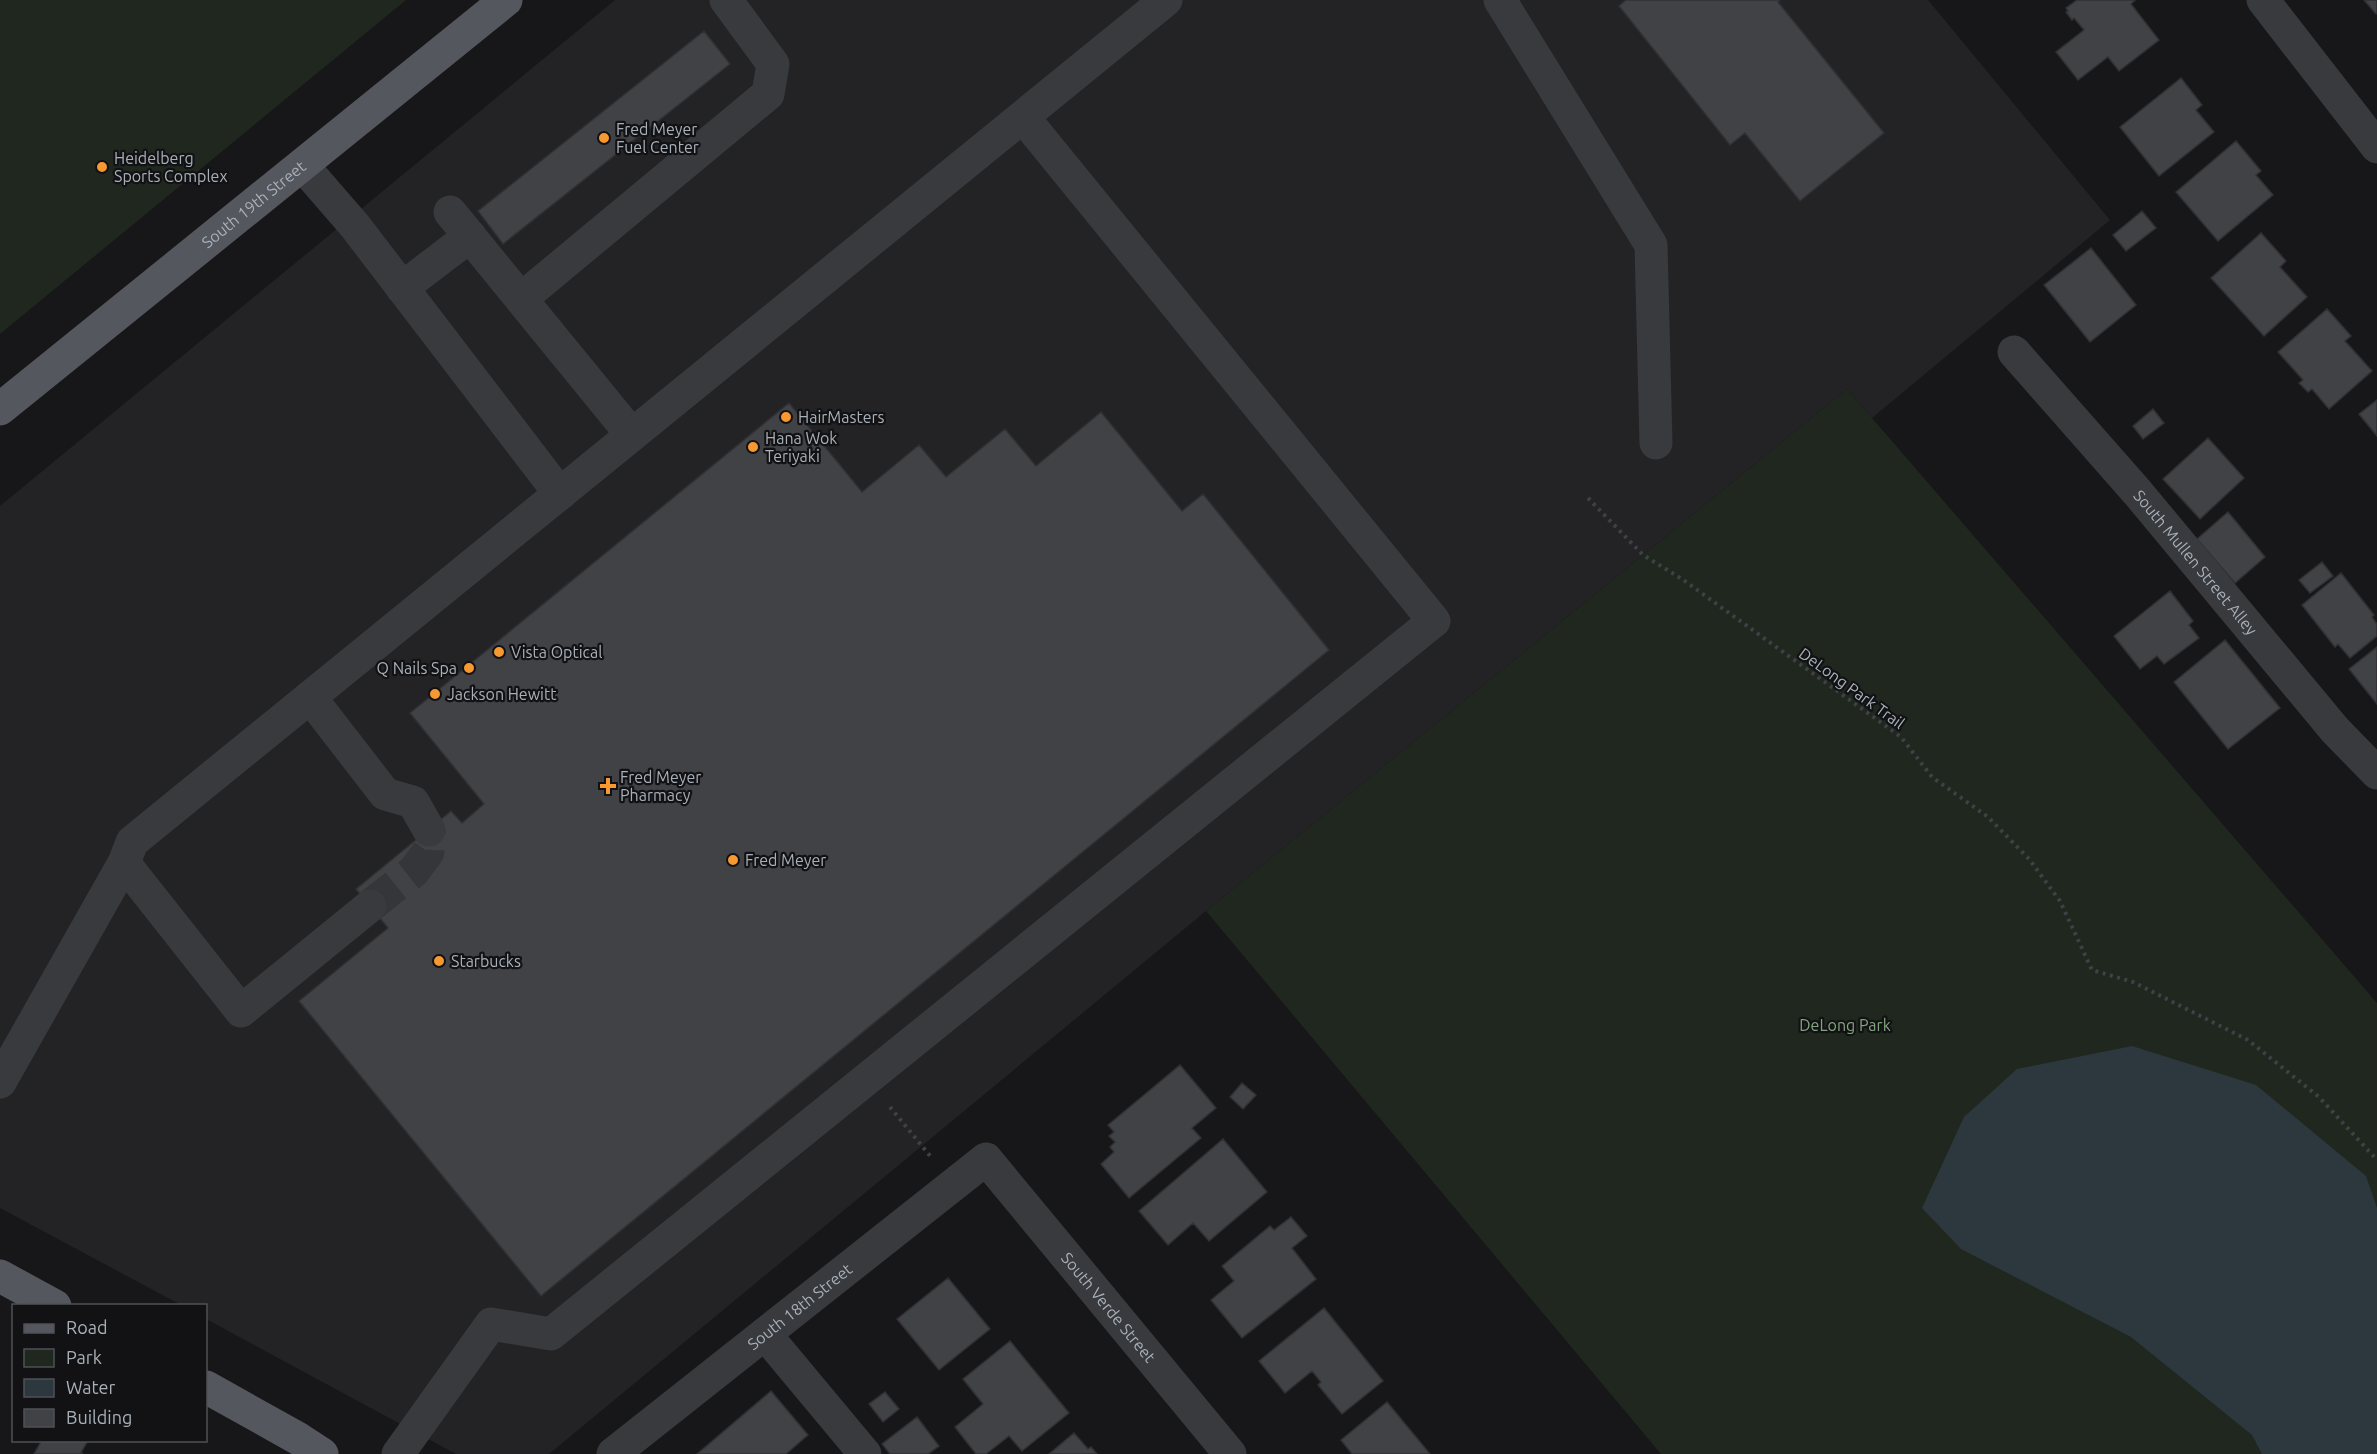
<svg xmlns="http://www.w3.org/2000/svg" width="2377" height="1454" font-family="Ubuntu,sans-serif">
<rect width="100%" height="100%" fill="#171719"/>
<path fill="#232326" d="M615,0h1313l182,220 -238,198 -25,-29 -641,522 -657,543h-93l-250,-135v-13l-25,-1 -181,-97v-702z"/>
<path fill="#1f271f" d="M0,0h406l-406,334z
M1847,389l530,614v451h-716l-455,-543z"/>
<path fill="#2c383d" d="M2132,1046l124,39 110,91 11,32v246h-115l-10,-19 -121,-98 -170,-88 -39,-41 42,-91 53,-48z"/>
<path fill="#414246" stroke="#313135" stroke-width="1.5" d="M1626,0h154l-2,2 106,131 -84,68 -55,-68 -15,12 -111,-139z
M2077,0h58l-4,4 28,36 -40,31 -11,-14 -30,23 -22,-28 28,-22 -10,-12 -2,2 -6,-8 2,-1 -2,-3z
M2364,0h13v13l-1,1z
M704,31l26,33 -227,180 -25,-33z
M2181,78l21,27 -6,5 18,22 -55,44 -39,-49z
M2236,141l25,30 -5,4 17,20 -55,46 -42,-49z
M2142,211l14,17 -30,23 -13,-16z
M2261,233l25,28 -6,6 27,30 -43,39 -53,-58z
M2091,248l45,57 -46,37 -46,-57z
M2327,309l24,27 -6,5 27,30 -43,38 -17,-20 -4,3 -9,-9 4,-3 -25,-28z
M2377,400v36l-18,-22z
M789,403l73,89 57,-47 27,32 59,-48 31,37 65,-54 81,99 21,-17 126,156 -788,646 -242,-295 89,-73 -32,-39 95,-78 11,12 22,-19 -74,-91z
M2153,409l11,14 -21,16 -10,-13z
M2208,438l36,40 -44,41 -37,-40z
M2228,512l37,45 -30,26 -38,-44z
M2322,562l11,14 -23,17 -11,-13z
M2341,573l33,42 -2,2 5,7v12l-27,22 -12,-14 -3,3 -33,-42z
M2170,591l23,30 -4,4 10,13 -35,26 -7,-8 -17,13 -26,-33z
M2225,640l55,68 -52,41 -54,-67z
M2377,647v57l-28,-35z
M1180,1065l36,43 -24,20 9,10 -72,60 -28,-34 13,-12 -4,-5 5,-5 -6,-6 5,-4 -6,-7z
M1242,1083l14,12 -13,14 -13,-12z
M1223,1139l44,53 -58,49 -16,-18 -25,22 -29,-34z
M1291,1217l16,19 -15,12 24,31 -74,59 -31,-38 23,-19 -12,-15 48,-40 4,4z
M948,1278l42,51 -51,41 -42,-51z
M1324,1308l59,73 -41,33 -24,-29 3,-3 -9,-11 -27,22 -26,-32z
M1010,1341l59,72 -47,38 -13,-15 -23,18h-10l-21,-27 28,-23 -20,-25z
M771,1391l37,44 -22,19h-89z
M885,1392l14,17 -16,13 -14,-18z
M1387,1402l43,52h-78l-11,-14z
M917,1417l22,29 -11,8h-38l-8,-10z
M1074,1433l14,16 3,-2 6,7h-48z
M42,1440h43l2,2 -6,11 2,1h-49z"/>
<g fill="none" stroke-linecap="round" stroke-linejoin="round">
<path stroke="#343639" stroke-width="33" stroke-dasharray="33 16" stroke-linecap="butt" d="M370,906l44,-35 14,-19 1,-22"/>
<path stroke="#3e4145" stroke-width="4" stroke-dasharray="3 4.5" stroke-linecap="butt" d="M1588,498l55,57 39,24 219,158 31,40 56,40 41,42 31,42 32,69 41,12 115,58 71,57 58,63
M890,1107l41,50"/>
<g stroke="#383a3e" stroke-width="33">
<path d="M1500,0l151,245 5,198"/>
<path d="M2263,0l114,147"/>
<path d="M303,166l52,60 205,268"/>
<path d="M450,212l182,223"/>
<path d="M402,288l68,-52"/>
<path d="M521,299l247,-205 5,-30 -47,-64"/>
<path id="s1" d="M2014,352l124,141 197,237 42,43"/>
<path d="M310,697l75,97 28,8 16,28"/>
<path d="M124,863l117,148 129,-105"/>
<path d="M0,1082l124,-219 8,-21 1034,-842"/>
<path d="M765,1334l100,120"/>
<path d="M398,1454l93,-130 60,10 883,-713 -411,-504"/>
<path id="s2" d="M613,1454l373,-295 244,295"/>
</g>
<g stroke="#54575d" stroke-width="33">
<path id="s3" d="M0,409l506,-409"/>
<path d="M0,1276l55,30"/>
<path d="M206,1387l93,52 23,15"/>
</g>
</g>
<g fill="#f79830" stroke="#121214" stroke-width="2">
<circle cx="604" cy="138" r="6"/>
<circle cx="102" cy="167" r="6"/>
<circle cx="786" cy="417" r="6"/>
<circle cx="753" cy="447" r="6"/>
<circle cx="499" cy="652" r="6"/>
<circle cx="469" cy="668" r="6"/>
<circle cx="435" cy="694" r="6"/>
<path d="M605 777h6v6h6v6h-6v6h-6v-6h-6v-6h6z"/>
<circle cx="733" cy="860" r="6"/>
<circle cx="439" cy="961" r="6"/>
</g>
<g text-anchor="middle" stroke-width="4.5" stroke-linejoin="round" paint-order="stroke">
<g font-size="16" fill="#a8b0b9" stroke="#121214" text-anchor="start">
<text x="616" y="135">Fred Meyer<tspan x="616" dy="18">Fuel Center</tspan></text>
<text x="114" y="164">Heidelberg<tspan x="114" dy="18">Sports Complex</tspan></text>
<text x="798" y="423">HairMasters</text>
<text x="765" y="444">Hana Wok<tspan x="765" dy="18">Teriyaki</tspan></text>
<text x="511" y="658">Vista Optical</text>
<text x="457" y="674" text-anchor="end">Q Nails Spa</text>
<text x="447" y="700">Jackson Hewitt</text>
<text x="620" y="783">Fred Meyer<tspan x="620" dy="18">Pharmacy</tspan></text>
<text x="745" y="866">Fred Meyer</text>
<text x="451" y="967">Starbucks</text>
</g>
<g font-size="16" fill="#a8b0b9" stroke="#121214">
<text dy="6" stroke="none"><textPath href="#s3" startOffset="326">South 19th Street</textPath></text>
<text dy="6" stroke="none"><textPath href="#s1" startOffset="278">South Mullen Street Alley</textPath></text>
<text transform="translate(1852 688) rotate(36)" y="6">DeLong Park Trail</text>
<text dy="6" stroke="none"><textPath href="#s2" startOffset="238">South 18th Street</textPath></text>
<text dy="6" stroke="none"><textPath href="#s2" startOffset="668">South Verde Street</textPath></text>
</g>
<g font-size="16" fill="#82a57f" stroke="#121214">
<text x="1845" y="1031">DeLong Park</text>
</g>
</g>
<rect x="12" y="1304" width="195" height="138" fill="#121214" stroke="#4e5156" stroke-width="1.5"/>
<rect x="24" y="1324" width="30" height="9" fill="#54575d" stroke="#4e5156" stroke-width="1.5"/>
<text x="66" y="1334" font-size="18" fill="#a8b0b9">Road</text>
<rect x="24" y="1349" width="30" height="18" fill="#1f271f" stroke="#4e5156" stroke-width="1.5"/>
<text x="66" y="1364" font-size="18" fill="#a8b0b9">Park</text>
<rect x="24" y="1379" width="30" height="18" fill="#2c383d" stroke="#4e5156" stroke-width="1.5"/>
<text x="66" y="1394" font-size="18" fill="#a8b0b9">Water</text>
<rect x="24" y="1409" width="30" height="18" fill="#414246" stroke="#4e5156" stroke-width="1.5"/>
<text x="66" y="1424" font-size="18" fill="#a8b0b9">Building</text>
</svg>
